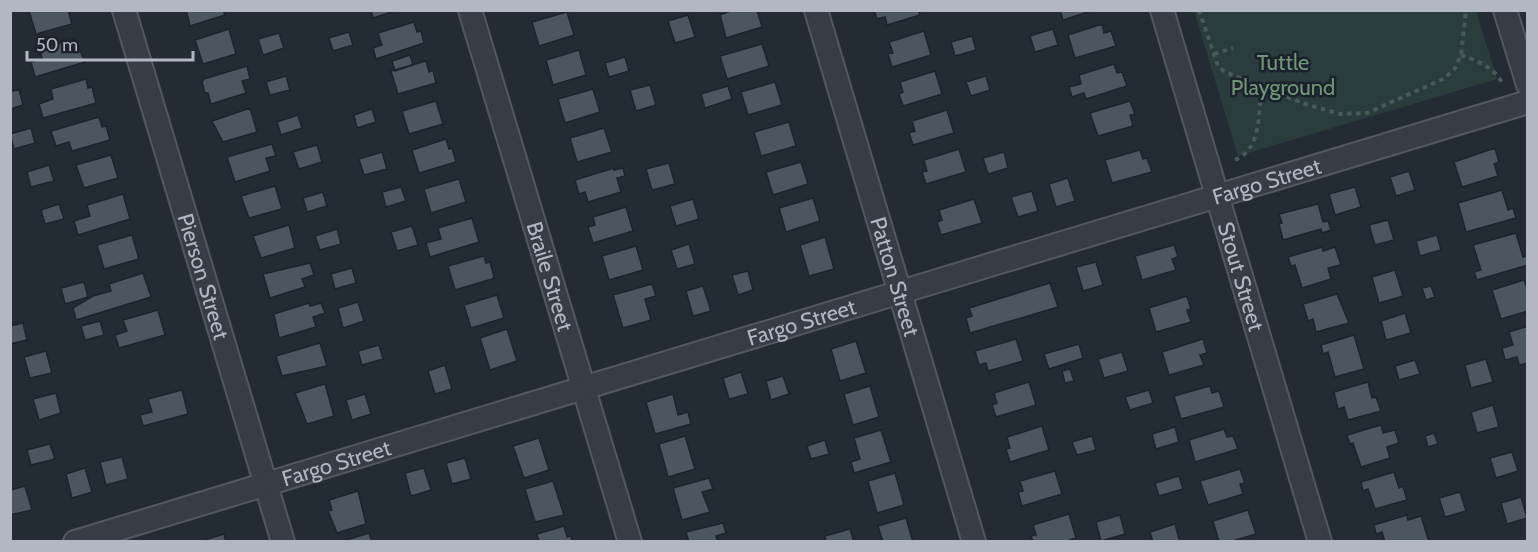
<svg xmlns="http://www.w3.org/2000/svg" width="1538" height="552" font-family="Cabin,sans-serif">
<rect width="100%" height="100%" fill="#232b35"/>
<path fill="#2b3c3c" d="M1194,11h282l21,68 -259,77z"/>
<path fill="#4b5661" stroke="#1d242d" stroke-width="1.5" d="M68,10l4,14 -36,10 -7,-23z
M186,10h37l2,5 -35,11z
M371,10h27l-25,8z
M733,10h24l5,17 -36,11 -6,-23z
M874,10h44l2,5 -33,10 -2,-8 -8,2z
M1060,10h34l-31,10z
M567,12l7,23 -35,11 -7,-24z
M688,15l7,22 -20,6 -7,-22z
M414,22l3,10 4,-1 3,12 -48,16 -3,-11 9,-3 -4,-12z
M1102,24l2,9 7,-2 5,15 -41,12 -7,-23z
M229,29l7,25 -33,10 -8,-24z
M1053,29l5,16 -23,7 -5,-16z
M924,31l7,24 -39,12 -4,-13 5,-1 -4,-11z
M349,32l4,13 -20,6 -4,-13z
M279,33l5,15 -21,7 -5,-16z
M972,36l4,14 -21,6 -4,-14z
M75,39l10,23 -50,15 -4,-15 11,-3 -2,-10z
M762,44l7,22 -42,13 -7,-23z
M579,50l7,25 -33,10 -7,-25z
M410,55l3,10 -18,6 -3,-10z
M625,57l4,14 -20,6 -4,-14z
M426,61l3,11 4,-2 3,13 -38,11 -7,-23z
M1114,64l3,9 5,-1 5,14 -41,13 -2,-6 -12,4 -3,-10 12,-3 -2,-9z
M247,66l3,13 -8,2 4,12 -35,11 -3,-11h-3l-3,-11 2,-3z
M935,71l7,23 -39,12 -4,-12 4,-2 -3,-10z
M286,76l4,14 -20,5 -4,-13z
M986,76l4,14 -19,6 -5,-14z
M86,79l2,9 4,-1 4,16 -53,15 -4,-14 14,-5 -2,-10z
M775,82l7,23 -34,10 -7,-23z
M650,85l6,20 -20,6 -6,-21z
M728,86l4,13 -27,9 -4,-14z
M19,89l4,16 -13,4v-17z
M593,89l7,23 -35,11 -7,-24z
M436,101l7,23 -34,10 -7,-23z
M1130,101l5,13 -5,1 3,11 -35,10 -8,-23z
M250,108l7,24 -34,10 -11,-21z
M372,109l4,13 -19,6 -3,-13z
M947,110l7,23 -41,12 -4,-12 6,-2 -3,-10z
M298,115l4,13 -21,7 -4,-13z
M99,117l3,10 4,-1 4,14 -38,11 -3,-9 -13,4 -5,-15z
M789,122l7,24 -35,10 -7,-24z
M31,128l4,15 -21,6 -4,-15z
M604,128l8,24 -35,10 -7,-24z
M446,139l3,10 3,-1 4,14 -37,11 -7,-23z
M272,144l4,12 -10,2 4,13 -35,11 -8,-25z
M317,145l5,17 -23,7 -6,-17z
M1495,148l4,14 -5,2 4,12 -36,11 -8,-25z
M959,149l7,23 -40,12 -4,-12 5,-1 -3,-11z
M1140,150l3,9 4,-1 5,14 -40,11 -7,-23z
M382,152l5,17 -23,6 -5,-16z
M1004,152l4,16 -20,6 -5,-16z
M111,155l7,23 -34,10 -8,-23z
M801,162l7,22 -35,11 -7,-23z
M669,163l6,21 -23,6 -6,-21z
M49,165l5,16 -23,6 -4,-15z
M614,168v2l9,-2 2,8 -8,2 4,14 -33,10 -3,-10 -6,2 -4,-14z
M1409,171l6,19 -19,6 -6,-19z
M1068,178l7,23 -19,6 -7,-23z
M459,179l7,23 -35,11 -7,-24z
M275,186l7,23 -33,9 -8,-22z
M401,187l5,14 -20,6 -4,-15z
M1355,187l6,20 -26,8 -6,-21z
M1502,190l6,20 5,-2 3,10 -50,14 -8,-29z
M1032,191l6,20 -20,6 -7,-20z
M323,192l4,14 -20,6 -4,-14z
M123,194l7,25 -52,16 -4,-14 16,-5 -3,-11z
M813,198l7,23 -34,11 -7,-24z
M693,199l6,20 -23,7 -6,-20z
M974,199l8,24 -41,12 -4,-13 5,-2 -3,-10z
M59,204l5,15 -19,5 -4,-14z
M1318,204l5,18 5,-1 3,9 -9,3 -1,-4 -38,11 -4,-16 3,-1 -3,-9z
M626,207l7,24 -40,12 -5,-16 7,-2 -2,-8z
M472,218l7,24 -49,15 -4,-14 15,-4 -3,-11z
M1388,220l6,20 -19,5 -6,-20z
M289,225l6,23 -34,10 -8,-22z
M412,226l6,19 -21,6 -6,-19z
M337,229l4,15 -21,6 -5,-14z
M1516,233l7,24 4,-1 1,9 -51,15 -3,-8 7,-2 -8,-25z
M132,235l7,24 -35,10 -7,-24z
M1437,235l4,15 -21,6 -4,-15z
M825,237l9,32 -25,7 -9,-31z
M689,244l6,20 -18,5 -6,-19z
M1174,245l4,12 -6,2 4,11 -34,10 -7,-24z
M636,246l7,24 -34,10 -7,-24z
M1322,247l1,4 12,-4 6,18 -13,3 3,11 -29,9 -7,-23 -4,1 -3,-9z
M484,256l2,7 4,-1 4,15 -2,2 -37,11 -7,-24z
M1096,262l7,23 -20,6 -7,-24z
M310,263l4,12 -12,4 3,8 -35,11 -7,-24z
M352,268l4,15 -21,6 -4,-15z
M1395,270l8,26 -24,7 -7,-26z
M748,271l5,19 -15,5 -6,-20z
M143,273l8,24 -75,23 -3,-12 20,-12 18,-5 -2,-7z
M1524,280l4,11v20l-27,8 -9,-29z
M84,282l4,15 -23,7 -4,-16z
M1050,283l8,24 -88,26 -4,-15 6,-2 -3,-8z
M652,284l4,12 -11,3 6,21 -28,8 -10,-33z
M703,286l8,25 -18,5 -7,-25z
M1431,286l4,11 -9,3 -4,-12z
M1337,294l12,29 -33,9 -3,-13 -5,2 -5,-17z
M497,295l7,23 -33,10 -7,-23z
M1187,296l4,13 -4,1 4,12 -35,10 -7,-24z
M358,302l6,19 -21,7 -5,-20z
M309,303l1,3 11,-3 4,10 -12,4 3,10 -37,11 -5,-24z
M158,310l7,25 -46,13 -4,-13 12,-4 -4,-11z
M1405,313l6,20 -25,7 -5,-19z
M100,321l4,14 -19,5 -4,-14z
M23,323l4,17 -17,4v-18z
M1528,326v37l-9,2 -2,-8 -12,3 -3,-12 11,-3 -4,-13z
M507,329l10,32 -27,9 -10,-32z
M1354,335l10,34 -29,8 -7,-25 -5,2 -2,-9z
M1016,339l7,22 -35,10 -2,-8 -7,2 -4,-14z
M1203,339l4,14 -7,2 4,10 -35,10 -7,-23z
M856,341l10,32 -26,8 -9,-32z
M320,343l7,23 -45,10 -6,-20z
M1079,344l4,14 -34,11 -5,-15z
M379,345l4,14 -21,6 -4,-14z
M46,351l6,22 -22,5 -6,-21z
M1122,352l6,19 -24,7 -6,-19z
M1486,359l7,23 -22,6 -6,-23z
M1415,360l5,14 -21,6 -4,-14z
M445,365l7,24 -17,5 -7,-23z
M1070,369l4,12 -9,2 -3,-12z
M741,372l7,22 -19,5 -6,-21z
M783,376l6,18 -18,6 -5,-19z
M1029,382l7,23 -40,12 -4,-12 5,-2 -3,-10z
M1368,382l4,16 4,-1 5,14 -33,9 -4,-13 -6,2 -4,-17z
M325,384l9,32 -27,8 -12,-31z
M870,386l9,31 -26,8 -9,-31z
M1210,386l2,7 7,-2 5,16 -43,12 -7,-23z
M182,390l6,24 -45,12 -3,-11 12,-3 -4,-13z
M1149,390l4,13 -23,7 -5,-13z
M56,393l5,20 -22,7 -6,-21z
M365,394l6,20 -19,6 -6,-20z
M673,394l5,21 10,-3 3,12 -36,10 -9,-32z
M1493,405l6,22 -22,6 -6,-21z
M1381,425l2,8 12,-3 4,13 -12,4 3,11 -29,9 -8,-24 -3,1 -3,-9z
M1042,426l7,24 -39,12 -4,-13 4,-1 -3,-11z
M1175,427l4,15 -23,7 -4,-15z
M1224,429l3,8 6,-1 5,13 -43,13 -6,-22z
M881,430l10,32 -37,11 -3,-11 9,-3 -6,-21z
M1434,433l4,11 -10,3 -3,-11z
M685,436l10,33 -27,8 -9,-33z
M1092,436l4,14 -19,5 -5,-13z
M539,438l10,32 -25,8 -11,-32z
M825,440l4,14 -18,5 -4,-13z
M50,444l5,15 -24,6 -4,-15z
M1512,452l6,19 -22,7 -6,-20z
M122,457l6,22 -22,6 -6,-23z
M465,458l6,21 -19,5 -6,-21z
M85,468l7,24 -20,6 -6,-24z
M424,468l7,22 -20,6 -6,-23z
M1240,469l5,14 -5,1 3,10 -35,11 -8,-24z
M1055,471l7,23 -40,12 -4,-14 5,-1 -3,-10z
M1394,472l5,16 4,-2 4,14 -32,9 -7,-20 -5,2 -2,-9z
M895,473l9,32 -27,8 -9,-32z
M1179,476l4,13 -24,7 -4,-13z
M709,478l4,11 -11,3 8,20 -28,8 -9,-32z
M553,481l11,34 -29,7 -10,-33z
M25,486l7,24 -22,5v-28l1,3z
M358,491l8,33 -29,9 -9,-22 4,-1 -3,-10z
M1460,492l6,19 -21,6 -6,-19z
M1521,497l6,21 -20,6 -6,-21z
M1248,510l8,24 -27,8h-10l-6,-21z
M1069,514l7,24 -13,4h-30l-2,-6 5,-1 -3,-10z
M1120,515l5,19 -24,7 -5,-19z
M1407,515l1,5 13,-4 8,26h-44l-3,-10 -6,2 -2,-9z
M906,518l7,24h-30l-5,-16z
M723,523l3,10 -10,3 2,6h-29l-3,-10z
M1175,524l5,18h-27l-3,-10z
M564,526l3,11 4,-1 1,6h-33l-2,-8z
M850,529l4,13h-28l-1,-6z
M369,533l3,9h-29v-1z
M224,534l2,8h-28z"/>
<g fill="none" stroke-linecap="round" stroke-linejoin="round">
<defs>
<g id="street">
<path id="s1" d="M124,10l159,532"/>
<path id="s2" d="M470,10l160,532"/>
<path id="s3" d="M816,10l158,532"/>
<path id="s4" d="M1162,10l158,532"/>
<path d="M1505,10l23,75"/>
<path id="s5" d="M75,542l1453,-440"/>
</g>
</defs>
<use href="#street" stroke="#515861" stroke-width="26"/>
<path stroke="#49595b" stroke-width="4" stroke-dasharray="4.5 4.5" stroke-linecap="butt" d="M1199,10l19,56 7,6 80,32 35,10 27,-1 76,-34 11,-9 7,-15 5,-45
M1214,54l19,-6
M1461,55c15,5 34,13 41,28
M1235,160c30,-14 20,-48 29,-74"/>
<use href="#street" stroke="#363d46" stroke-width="22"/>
</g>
<g text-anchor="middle" stroke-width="5" stroke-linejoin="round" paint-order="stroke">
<g font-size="22" fill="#729679" stroke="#1b222b">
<text x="1283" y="70">Tuttle<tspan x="1283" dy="25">Playground</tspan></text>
</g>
<g font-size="22" fill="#b1b8c3" stroke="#1b222b">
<text dy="8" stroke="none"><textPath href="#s5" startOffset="1245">Fargo Street</textPath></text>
<text dy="8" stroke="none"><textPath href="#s1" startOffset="278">Pierson Street</textPath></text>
<text dy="8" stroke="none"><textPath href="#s2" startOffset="278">Braile Street</textPath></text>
<text dy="8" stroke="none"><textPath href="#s3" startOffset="278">Patton Street</textPath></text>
<text dy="8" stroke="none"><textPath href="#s4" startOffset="278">Stout Street</textPath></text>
<text dy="8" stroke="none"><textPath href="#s5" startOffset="759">Fargo Street</textPath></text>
<text dy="8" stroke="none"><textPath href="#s5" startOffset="273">Fargo Street</textPath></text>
</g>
</g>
<rect width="1538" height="552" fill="none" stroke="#b1b8c3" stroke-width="24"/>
<path d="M27 51v9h166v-9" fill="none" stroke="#b1b8c3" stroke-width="3"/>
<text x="36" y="51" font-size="18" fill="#b1b8c3" stroke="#1b222b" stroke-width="4.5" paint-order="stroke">50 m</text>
</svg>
